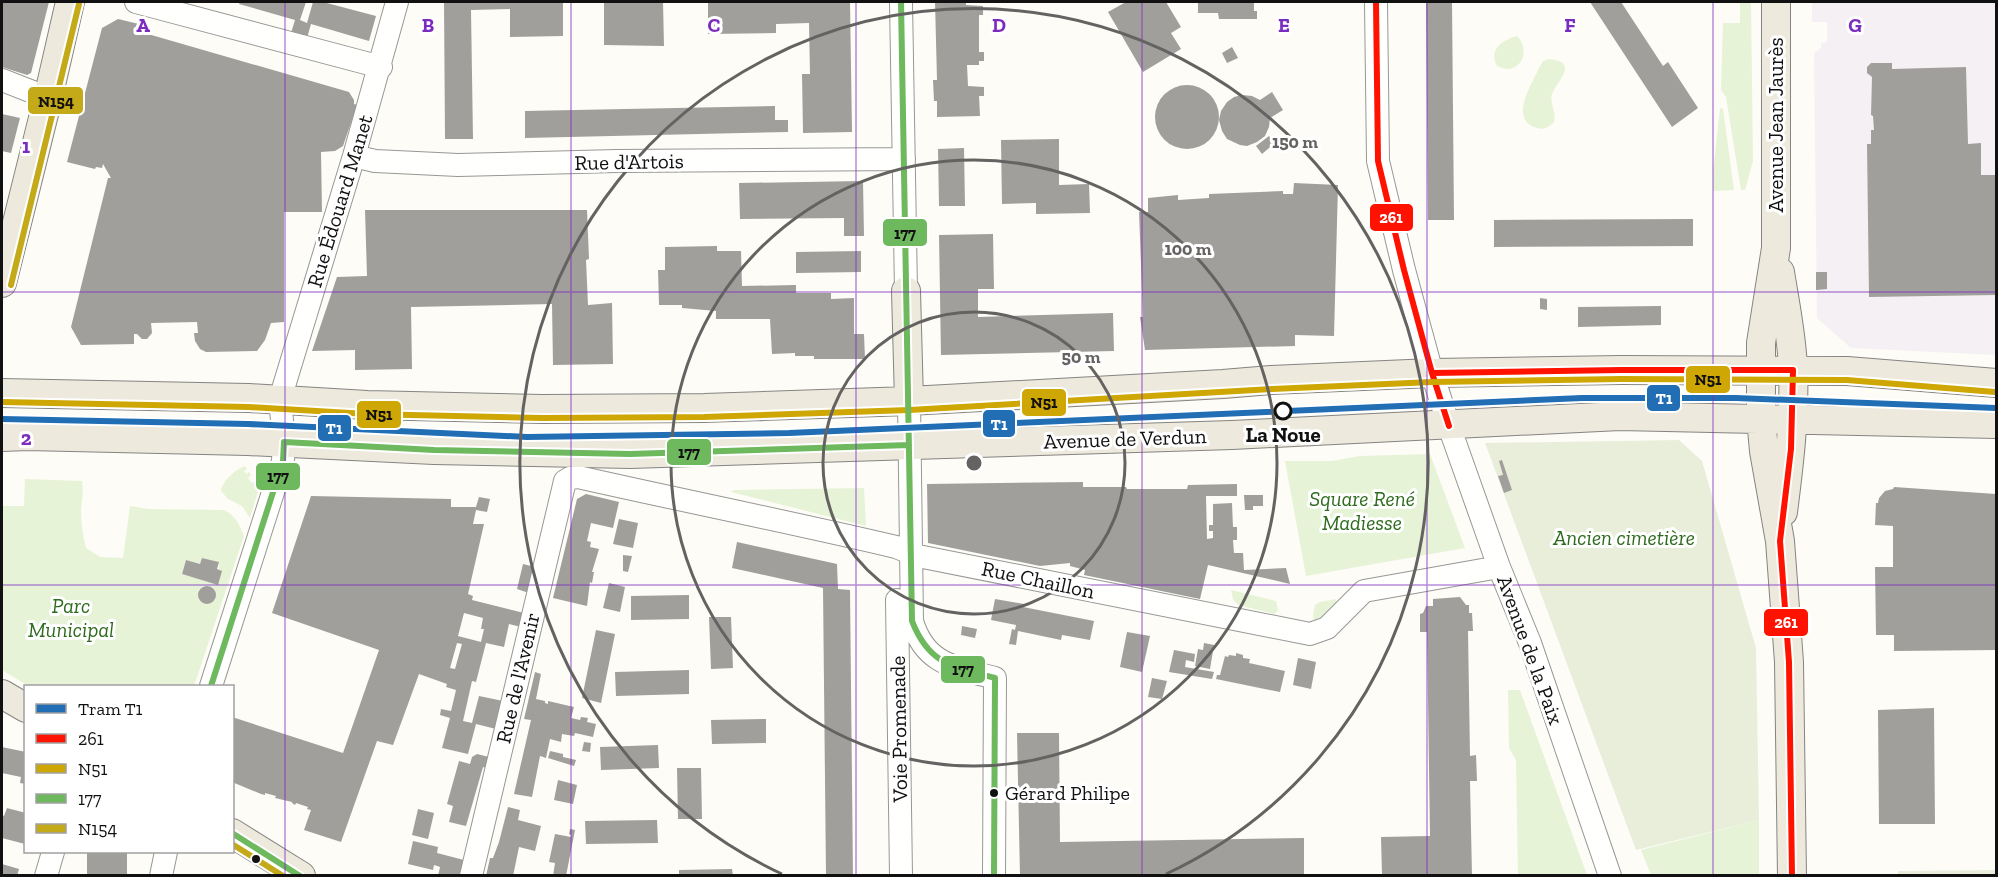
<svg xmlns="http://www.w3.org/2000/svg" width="1998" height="877" font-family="'Zilla Slab',serif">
<rect width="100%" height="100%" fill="#fdfcf7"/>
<path fill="#f5f0f3" d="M1812,2h184v353l-145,-7 -34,-30 -3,-265 7,-5v-5l6,-1v-20h-15z"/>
<path fill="#e7f3d7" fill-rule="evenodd" d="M1740,2h11l2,159 -8,29h-4l-15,-93 -5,-7 2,-67h17z
M1517,36c15,14 3,42 -20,30 -9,-17 6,-26 20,-30z
M1549,59c32,3 7,23 3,35 -3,9 5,18 2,28 -5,5 -9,8 -17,6 -30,-9 -4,-45 3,-62l3,-5z
M1720,108l3,1 11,81 -21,1v-18z
M1430,454l35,94 -159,28 -21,-115h47l28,-5z
M245,466l2,3 -3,2 2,3 3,-2 2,3 -3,3 4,5 3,-2 4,7 -9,30 -8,-12 -14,-7 -7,-8c1,-10 15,-22 24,-25z
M25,479l57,2c2,11 0,18 -1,29 0,13 2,26 5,38l14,9 23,1 7,-52 19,3 75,1c12,6 15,14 20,26l-50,150h-166l-26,-16v-164h22zM202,558l17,4 -1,22 -36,-10 4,-14 14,4z
M864,488l2,38 -135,-34 2,-2z
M1231,590l45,11 2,9 -3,4 -37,-9 -5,-6z
M1336,599v13l-22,9 -1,-6 2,-10 5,-3z
M1508,690h12l67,185h-69l-2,-115 -7,-12z
M1759,820v55h-108l-10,-25z"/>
<path fill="#e9eedb" d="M1679,440l23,21 54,187 3,172 -123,30 -151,-407z
M1996,870v5h-98v-4z"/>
<path fill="#a19f9c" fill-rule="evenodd" d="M2,2h47l-18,71 -4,2 -25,-8z
M240,2h66l-6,18 7,3 6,-21h10l53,14 -7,25 -58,-17 -4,14 -16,-5 4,-13 -56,-16z
M444,2h119v34l-53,1v-28l-39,1 2,129h-28z
M604,2h59l1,44 -60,-1z
M708,2h142l2,130 -49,1 -1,-59h8l-1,-51 -33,1v9l-68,1z
M935,2h31v3l17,1v9h-4v37h5v9h-5v4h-12l1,21 16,1v9h-5l1,20 -43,1v-16h-3l-1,-21h4z
M1126,2h40l15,25 -10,6 10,16 -38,23 -35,-60z
M1198,2h56v9h3v8h-38l-1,-6h-20z
M1426,2h26l2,218h-26z
M1590,2h31l42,64 5,-4 30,46 -26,19z
M118,19l25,6 -2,7 208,60 5,8v4l3,1 -14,41 -8,5 -14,1 1,60h-38v110l-13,1 -6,17 -8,11 -51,1 -6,-3 -5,-8 -1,-8h4l-1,-11 -46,1 1,10 -5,6h-5l-5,-5h-3v10l-53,1 -10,-18 37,-149h3l-8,-14 -1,4 -6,-1 -1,2 -28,-7 35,-134z
M1232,47l6,11 -11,5 -5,-10z
M1871,63h21v6l74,-2 2,77 13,-1v32h15v120l-127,2 -2,-153h4v-14h3l-1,-14 -2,-1 1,-38 -5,-4v-6z
M1155 117a32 32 0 1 1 64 0a32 32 0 1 1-64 0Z
M1272,92l11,18 -13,8 -1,9 -4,9 -8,6 -10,4 -7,-1 -13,-6 -5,-8 -3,-11 2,-9 6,-9 7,-5 8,-2 10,1 8,4z
M775,106v14h13v12l-263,6v-27z
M2,114l18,4 -9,35 -9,-2z
M1269,136l6,7 -13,11 -6,-8z
M1059,139v46l30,-1 1,29 -54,1v-11l-34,1 -1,-64z
M964,148l1,58h-26l-1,-57z
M863,181l1,55h-20v-18l-104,1 -1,-36z
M1294,183l44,2 -4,151 -39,-1v11l-150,4 -5,-33h3l-4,-105h9v-14l30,-3v5l31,-2v-4l74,-3v3h10z
M365,210h222l2,49 -3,1 2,45 24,-2 1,61 -60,1 -1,-61 -141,3 1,62 -57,1v-20l-43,1 25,-74 30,-1z
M1693,219v27l-199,1v-27z
M993,234l1,55h-16v28l135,-4 1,38 -173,4 -2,-120z
M717,246v5h24l1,35 54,-1v8h35v6l23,-1v36h10l1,25h-51v-3h-19v-3l-23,1 -2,-35h-54v-8l-34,-3v-3h-23l-1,-35h7v-23z
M861,251v21l-65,1v-21z
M1816,272h11v17l-11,1z
M1540,298l7,1v11l-7,-1z
M1661,306v19l-83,2v-20z
M1502,460l10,30 -8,3 -6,-17 5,-1 -4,-14z
M1083,482v5h43l1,2h60l1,-4 49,-1v12h-31l1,43 6,-1v-7h-4v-6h4v-21l19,-1 1,24h4v13h-4l1,13h9l1,17 42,-2 4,16 -82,-19 -8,34 -116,-24 1,-5 -15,-4v-3l-30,3 -112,-23 -1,-59z
M1894,487l102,7v156l-102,1v-16h-18l-1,-68h18v-41l-18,-1 1,-22h2l1,-5 6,-7 8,-2z
M586,494l33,8 -6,26 -22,-5 -4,18 4,1 -1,5 9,2 -7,23h2l-2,11 -2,-1 -3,24 -34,-8 24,-99z
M1244,495h19v11h-10v4h-8z
M311,496l140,3v8h25l3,-10 11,2 -3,13 -11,-2 -3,14h11l-16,70 5,2 -1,4 52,13 -3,14 -12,-3 -5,23 -18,-4 -10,39 -4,-1 -9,40 9,2 7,-27 24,5 -7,28 -20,-5 -8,30 -26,-6 8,-30 -10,-3 1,-6 10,2 5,-21 -10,-3 1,-3 -28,-10 -26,71 -16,-4 -36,101 -37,-12 7,-20 -4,-1 1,-2 -12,-4 -1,2 -3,-2v-1l-17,-4 1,-2 -11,-3v2l-4,-1 -29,-12v-65l111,36 36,-103 -107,-37zM464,613l19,5 -2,11h3l-3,13 -23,-6zM457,643l5,1 -7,25 -5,-1z
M619,519l19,4 -5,25 -20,-4z
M737,542l100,22 1,25 12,1 3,286h-27l-3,-288 -91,-20z
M623,555l9,1 -4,16 -5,-1z
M202,558l17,4 -2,7 5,2 -4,14 -36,-11 4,-14 14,4z
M523,564l12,3 -6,26 -12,-4z
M609,583l16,4 -5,25 -17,-4z
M198 595a9 9 0 1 1 18 0a9 9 0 1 1-18 0Z
M689,595v24l-58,1v-24z
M1460,597l6,8h3v8h3l1,18h-5l2,125 6,-1 1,26h-7l2,95 -90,-2 -1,-37 49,-1 -3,-204h-7v-18l3,-1 3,-7h7v-7z
M995,599l29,5 -1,3 71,14 -4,19 -28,-5 -1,5 -43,-9 -2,14 -7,-1 3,-15 3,1 1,-5 -25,-5z
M709,617h22l2,51 -22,1z
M962,626l15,3 -2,9 -14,-3z
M596,630l19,4 -14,69 -19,-5z
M1127,632l23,4 -8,36 -22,-5z
M1204,643l10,2 -4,24 -15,-3 3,-17 5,1z
M1174,650l21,4 -1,8 -8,-2 -1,7 29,5 -2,7 -43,-7z
M1236,653l7,2v3l7,1 -1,4 36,8 -5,21 -64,-13 1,-4h3l5,-19 3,1 1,-2 7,1z
M1298,658l18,4 -5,27 -18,-4z
M689,670v24l-73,2 -1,-24z
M535,672l6,2 -5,25 9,2v2l3,1v-3l26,6 -3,11 9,2 1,-3 7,1 -1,4 9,2 -3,13 -18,-4 -1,3 -12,-2 -1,8 -11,-3 -4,19 -6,-2 -8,41 -18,-3 17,-74 -7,-1z
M1152,678l15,3 -5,18 -14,-2z
M1934,708l1,116h-56l-1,-114z
M766,719v24l-54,1 -1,-24z
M1017,733h42l1,109 244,-4v37l-284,1z
M584,742l7,1 -1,9 -8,-1z
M658,745l1,23 -58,2 -1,-23z
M2,747l24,5v32l-6,-1 1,-6 -19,-4z
M550,751l13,3v3l13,3 -2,6 -26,-8z
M477,754l12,3 -3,11 -3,-1 -17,59 -17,-4 4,-16 -6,-2 12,-43 11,3 2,-7z
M677,768h24l1,51h-24z
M558,780l19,5 -4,19 -19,-4z
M508,807l12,3 -2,10 23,6 -6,25 -16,-4 -6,29h-27l4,-18h3l6,-16z
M7,808l19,5 -1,31 -23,-6v-23l2,1z
M418,809l16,4 -6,26 -16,-4z
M657,820l1,23 -72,1 -1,-23z
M570,829l5,1 -9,46h-13l2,-13 -6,-1 6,-28 16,3v-2l-2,-1z
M413,841l25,6 -1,6 27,7 -4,16h-22l2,-9 -6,-2 -1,5 -25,-6z
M87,852h40v24h-40z
M2,864l17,5 -2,7h-15z
M732,869l1,7h-54v-6z"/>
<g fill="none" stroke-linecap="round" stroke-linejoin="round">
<defs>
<path id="minor" d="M136,2l245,65
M901,2l5,289
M1376,2l2,159 26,109 28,103 17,53 50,141 31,76 80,233
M2,80l46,18
M354,156l21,5 83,4 159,-4 287,-2
M909,401l3,220c13,44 43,46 83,57l-1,198
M897,600l4,276
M211,686l72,-225 1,-19 -4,-43 74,-243 43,-154
M46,876l7,-24
M161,876l5,-24
M471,876l94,-395 5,-3 8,-1c106,24 212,45 318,70l22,9 392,78 17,-6 37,-37 135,-24"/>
<path id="major" d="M1776,2v246l-15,95v75l3,33 16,90 9,121 3,214
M1780,272c5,32 12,64 13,97 2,48 -4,96 -10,143
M2,283l46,-185 22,-96
M906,291l3,110
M2,393l247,5 118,7 175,4 162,-1 205,-7 314,-17 48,-4 161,-7 189,-3 226,1 149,12
M2,437l25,-1 221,5 186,9 196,4 602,-19 388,-19 376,8
M2,694l24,14
M232,833l69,43"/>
</defs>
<use href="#minor" stroke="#979795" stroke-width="24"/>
<use href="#major" stroke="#858482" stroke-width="30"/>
<use href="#minor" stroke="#fffffe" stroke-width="22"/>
<use href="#major" stroke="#ede9dc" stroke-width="28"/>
<defs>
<path id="bus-1" d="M1376,2l2,159 26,109 28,103 17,53
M1432,373l189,-3h172
M1792,876l-3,-214 -9,-121 11,-92 2,-79"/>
<path id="bus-2" d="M2,402l247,5 118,7 175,4 162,-1 205,-7 363,-21 160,-7 189,-3 226,1 148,12"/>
<path id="bus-3" d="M901,2l11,619c17,44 42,46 83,57l-1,198
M211,686l72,-225 1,-19 150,8 196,4 279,-9
M232,833l68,43"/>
<path id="bus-4" d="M11,285l68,-281
M232,844l51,32"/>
</defs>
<use href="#bus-1" stroke="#fff" stroke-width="10"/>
<use href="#bus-2" stroke="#fff" stroke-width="10"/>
<use href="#bus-3" stroke="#fff" stroke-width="10"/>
<use href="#bus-4" stroke="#fff" stroke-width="10"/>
<use href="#bus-1" stroke="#ff1300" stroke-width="6"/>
<use href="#bus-2" stroke="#cfa705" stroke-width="6"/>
<use href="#bus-3" stroke="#6eb85e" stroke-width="6"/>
<use href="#bus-4" stroke="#c4a919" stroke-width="6"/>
<defs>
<path id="tram-1" d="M2,419l246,5 279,13 262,-4 793,-35h154l260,10"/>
</defs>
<use href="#tram-1" stroke="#fff" stroke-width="10"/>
<use href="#tram-1" stroke="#216eb4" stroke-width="6"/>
</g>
<path fill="none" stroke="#7b2cbf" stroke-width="1.5" stroke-opacity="0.55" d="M285,2v874M571,2v874M856,2v874M1142,2v874M1427,2v874M1713,2v874M2,292h1994M2,585h1994"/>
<g fill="none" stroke="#646362" stroke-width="3">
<circle cx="974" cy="463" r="151"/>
<circle cx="974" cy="463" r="303"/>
<path d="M782 874A454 454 0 1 1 1166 874"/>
</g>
<circle fill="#fff" stroke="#111" stroke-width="3" cx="1283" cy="411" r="8"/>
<g fill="#111" stroke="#fff" stroke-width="2">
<circle cx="994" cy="793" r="5"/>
<circle cx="256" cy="859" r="5"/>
</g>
<g text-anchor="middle" stroke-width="6" stroke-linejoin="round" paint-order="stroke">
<g font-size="20" fill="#111" stroke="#fff" text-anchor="start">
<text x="1005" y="800">Gérard Philipe</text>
</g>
<g font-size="21" fill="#111" stroke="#fff">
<text transform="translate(1776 125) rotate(-90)" y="7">Avenue Jean Jaurès</text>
<text transform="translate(629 162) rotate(-1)" y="7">Rue d'Artois</text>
<text transform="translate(340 201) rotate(-73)" y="7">Rue Édouard Manet</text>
<text transform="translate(1125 439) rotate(-2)" y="7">Avenue de Verdun</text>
<text transform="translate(1038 580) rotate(12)" y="7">Rue Chaillon</text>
<text transform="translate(1530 650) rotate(70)" y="7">Avenue de la Paix</text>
<text transform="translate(518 678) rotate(-77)" y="7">Rue de l'Avenir</text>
<text transform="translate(899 729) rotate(-91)" y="7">Voie Promenade</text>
</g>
<g font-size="21" font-weight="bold" fill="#111" stroke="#fff">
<text x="1283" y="442">La Noue</text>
</g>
<g font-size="21" font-style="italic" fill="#2f6b1f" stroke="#fff">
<text x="1362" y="506">Square René<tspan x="1362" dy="24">Madiesse</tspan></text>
<text x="1624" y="545">Ancien cimetière</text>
<text x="71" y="613">Parc<tspan x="71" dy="24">Municipal</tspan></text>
</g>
</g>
<g font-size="20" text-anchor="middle" font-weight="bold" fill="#7b2cbf" stroke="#fff" stroke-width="6" stroke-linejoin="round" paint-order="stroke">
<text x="143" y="32">A</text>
<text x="428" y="32">B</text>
<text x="714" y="32">C</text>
<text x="999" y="32">D</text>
<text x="1284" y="32">E</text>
<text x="1570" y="32">F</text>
<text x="1855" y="32">G</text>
<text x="26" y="153">1</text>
<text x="26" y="445">2</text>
</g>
<circle cx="974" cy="463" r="9" fill="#646362" stroke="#fff" stroke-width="3"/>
<g font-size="18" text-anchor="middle" font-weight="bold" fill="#646362" stroke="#fff" stroke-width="6" stroke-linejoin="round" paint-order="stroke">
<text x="1295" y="148">150 m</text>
<text x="1188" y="255">100 m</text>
<text x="1081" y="363">50 m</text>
</g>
<g stroke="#fff" stroke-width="2">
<rect x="27" y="86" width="57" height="29" rx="6" fill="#c4a919"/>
<rect x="1369" y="203" width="45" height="29" rx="6" fill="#ff1300"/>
<rect x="882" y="218" width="46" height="29" rx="6" fill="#6eb85e"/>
<rect x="1685" y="365" width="46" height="29" rx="6" fill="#cfa705"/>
<rect x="1646" y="384" width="35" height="28" rx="6" fill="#216eb4"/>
<rect x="1021" y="388" width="46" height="29" rx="6" fill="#cfa705"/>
<rect x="356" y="400" width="46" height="29" rx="6" fill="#cfa705"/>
<rect x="982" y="409" width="34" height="29" rx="6" fill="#216eb4"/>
<rect x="317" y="414" width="35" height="28" rx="6" fill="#216eb4"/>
<rect x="666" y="438" width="46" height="28" rx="6" fill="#6eb85e"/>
<rect x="255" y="462" width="46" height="29" rx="6" fill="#6eb85e"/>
<rect x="1763" y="608" width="46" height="29" rx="6" fill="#ff1300"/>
<rect x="940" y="655" width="46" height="29" rx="6" fill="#6eb85e"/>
</g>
<g font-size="16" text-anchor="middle" font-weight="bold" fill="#fff">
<text x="1391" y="223">261</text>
<text x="1664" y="404">T1</text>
<text x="999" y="430">T1</text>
<text x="334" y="434">T1</text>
<text x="1786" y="628">261</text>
</g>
<g font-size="16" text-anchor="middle" font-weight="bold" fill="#111">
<text x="56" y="107">N154</text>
<text x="905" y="239">177</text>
<text x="1708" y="385">N51</text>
<text x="1044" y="408">N51</text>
<text x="379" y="420">N51</text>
<text x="689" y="458">177</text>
<text x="278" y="482">177</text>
<text x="963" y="675">177</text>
</g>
<rect width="1998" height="877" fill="none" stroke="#111111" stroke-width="6"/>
<rect x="24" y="685" width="210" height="168" fill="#ffffff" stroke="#a0a0a0" stroke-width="1.5"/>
<rect x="36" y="704" width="30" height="9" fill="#216eb4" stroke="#a0a0a0" stroke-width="1.5"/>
<text x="78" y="715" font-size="18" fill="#111111">Tram T1</text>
<rect x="36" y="734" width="30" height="9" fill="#ff1300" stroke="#a0a0a0" stroke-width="1.5"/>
<text x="78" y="745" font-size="18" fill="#111111">261</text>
<rect x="36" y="764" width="30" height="9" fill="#cfa705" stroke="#a0a0a0" stroke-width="1.5"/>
<text x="78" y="775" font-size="18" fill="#111111">N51</text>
<rect x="36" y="794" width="30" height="9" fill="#6eb85e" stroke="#a0a0a0" stroke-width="1.5"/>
<text x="78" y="805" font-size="18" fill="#111111">177</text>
<rect x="36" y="824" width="30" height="9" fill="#c4a919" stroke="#a0a0a0" stroke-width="1.5"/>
<text x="78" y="835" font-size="18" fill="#111111">N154</text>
</svg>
